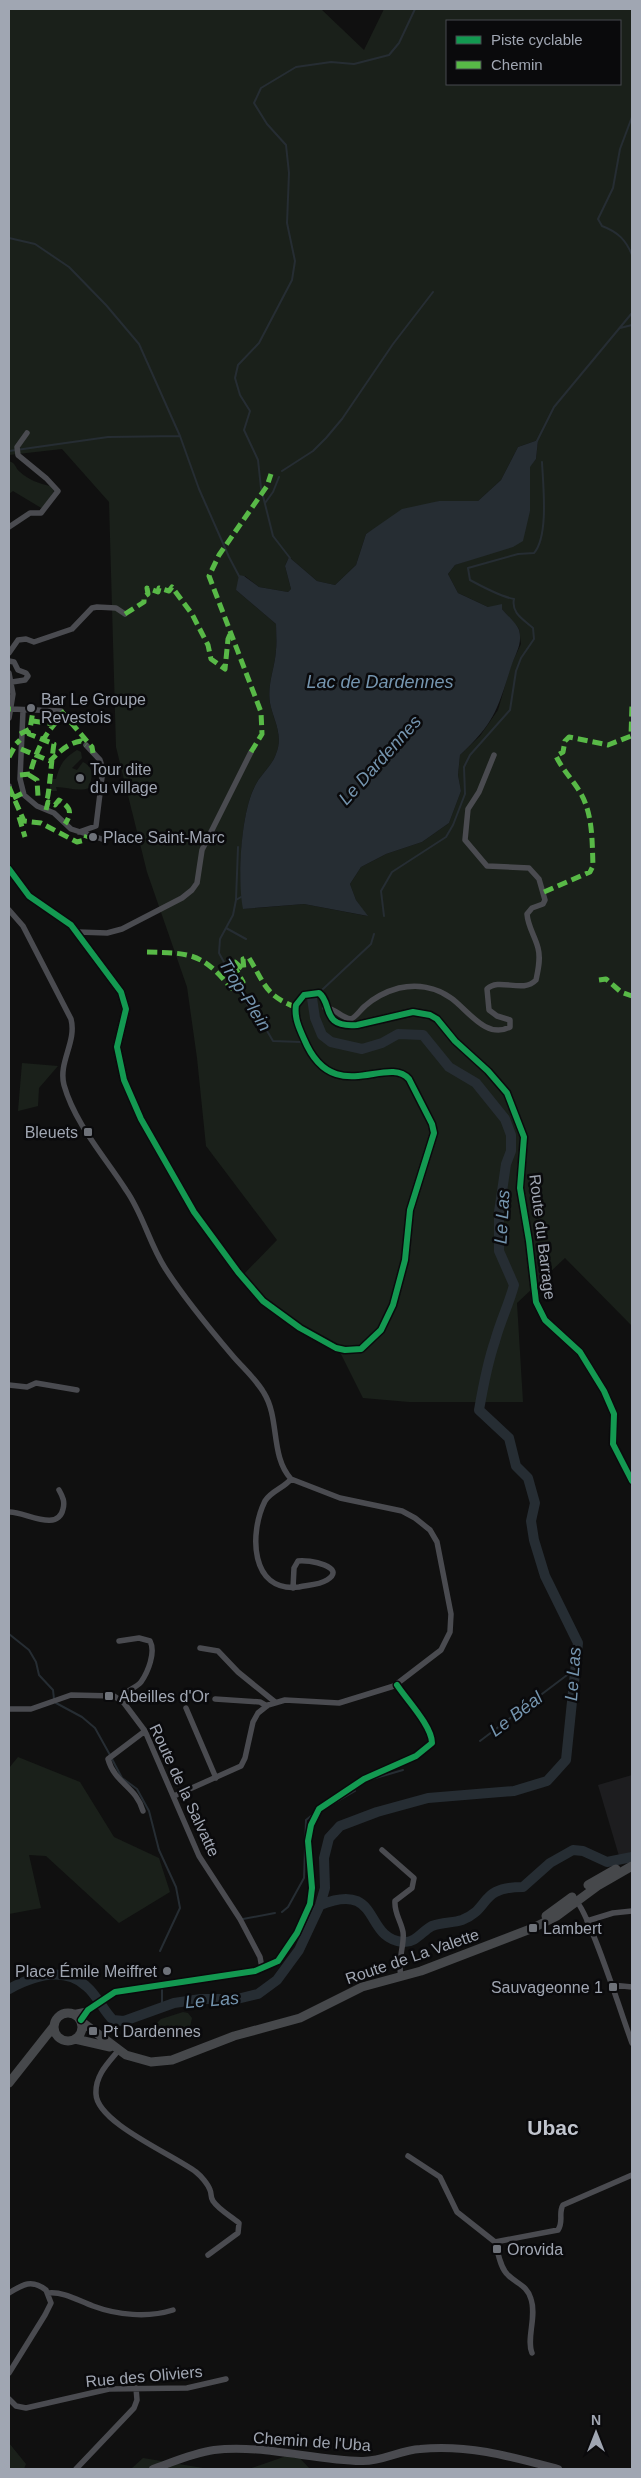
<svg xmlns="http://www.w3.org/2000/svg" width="641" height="2478" font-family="Helvetica,sans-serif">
<rect width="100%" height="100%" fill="#101010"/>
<path fill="#1d1d1f" d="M632,1775v77l-13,4 -21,-71z"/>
<path fill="#1a201a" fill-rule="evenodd" d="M9,9h312l43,41 20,-41h248v1317l-67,-68 -48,45 6,99h-114l-46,-4 -25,-50 -43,-23 -53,-49 35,-36 -71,-94 -9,-88 -10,-71 -40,-115 -31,-125 -7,-245 -47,-53 -53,6zM447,21h173v63h-173zM538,440l-2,19 -6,7v45l-38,41 -37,13 -7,9 10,19 30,14 14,2 17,20 2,15 -10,21 -13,45 -18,26 -20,19 -2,20 3,16 -12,32 -27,19 -36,12 -25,13 -11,17 6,16 11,16 -63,-12 -60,5c-7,-29 -3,-97 11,-123 5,-11 17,-20 21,-32 8,-19 -3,-35 -6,-51 -3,-19 5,-35 6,-53 1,-8 0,-17 0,-26l-40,-34 9,-14 14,11 29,5 3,-3 -6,-23 4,-9 28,24 18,4 21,-20 10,-31 13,-8 60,-25h39l23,-21 17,-33z
M9,461c7,2 6,7 11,11 7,7 20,12 30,14l4,5 -11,18 -30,-18 -4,3z
M77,750l4,2 1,6 -10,10 5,2 6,-8c12,6 9,15 6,26 -10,4 -22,-1 -33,-1l1,4h-7v-12h6c4,-15 8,-21 21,-29z
M22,1063l36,3 -19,22 -1,18 -20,5z
M18,1757l62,25 34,55 45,21 11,34 -51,31 -73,-67 -17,-1 12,53 -32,6v-146z
M183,2012l5,1 4,5 -2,9c-10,7 -23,9 -32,1l-1,-5 4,-4z
M9,2443l17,21 -2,5h-15z
M295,2453l15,16h-61z
M143,2458l66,11h-78z"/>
<path fill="#262d33" d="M538,440l-2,19 -6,8v44l-7,30 -10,6 -58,18 -7,9 10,19 30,14 14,-3v5c5,6 15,15 17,21 4,14 -4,24 -8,37 -14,44 -17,56 -51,88l-2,20 3,16 -12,32 -27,19 -36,12 -25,13 -11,17 6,16 12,16 -64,-12 -61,5c-6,-30 -2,-97 12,-123 5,-11 17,-20 21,-32 8,-19 -3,-35 -6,-51 -3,-19 5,-35 6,-53 1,-8 0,-17 0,-26l-40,-34 3,-15 5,1 15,11 29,5 3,-3 -6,-23 4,-9 28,24 18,4 21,-20 10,-31 36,-25 37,-8h39l23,-21 17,-33z"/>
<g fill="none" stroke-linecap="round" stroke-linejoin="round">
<path stroke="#262d33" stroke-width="2" d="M632,117l-12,32 -7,39 -15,31 4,7c16,6 24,14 30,29
M9,238l26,6 34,23 37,38 33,39 41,92 19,53 30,68 10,19
M620,328l12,-3
M537,441l17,-34 78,-94
M9,451l99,-14 72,-1
M282,471l31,-20 13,-13 16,-19 51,-75 40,-52
M265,503l8,-11 6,-15
M290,558l-17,-22 -12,-48 -3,-28 -14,-30 6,-19 -10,-16 -5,-17 3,-13 21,-22 33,-63 3,-19 -8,-38 2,-50 -3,-28 -19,-21 -13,-21 7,-15 35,-21 35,-5 23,2 35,-9 10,-12 16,-34
M241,897l-5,3 -3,15 -13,24 -1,14 29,53 9,8 16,27 28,1
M236,900l2,-53
M384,916l-3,-25 11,-19 54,-35 7,-12 12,-31 -1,-27 6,-12 40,-45 6,-39 5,-13 13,-19 -1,-11c-10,-9 -22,-15 -19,-29 -12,-2 -33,-13 -44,-19l-2,-12 50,-14 16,-1c15,-17 9,-69 8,-91
M226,928l20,11
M323,989l48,-45 3,-10
M9,1634l20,16 7,12 3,13 14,15 1,9
M56,1703l26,14 13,11 15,27
M480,1741l95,-72
M112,1759l10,19 15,11 12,22 10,39 17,37 4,21 -20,43
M372,1779l31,-9
M329,1806l26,-15
M282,1912l6,-5 16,-29 2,-58 10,-8
M243,1919l32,-6
M162,2007v-21"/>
<path stroke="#262d33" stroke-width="10" d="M320,1905c62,-25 43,34 83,37 13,1 19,-11 29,-16 10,-4 21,-3 30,-6 29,-11 16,-33 61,-33l27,-24 23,-13 10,1 24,11 25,-5
M9,1989c24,-13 55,-23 77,-3 11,9 17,24 27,34l11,1 50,-18 27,-4h36l21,-5 19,-14 22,-30 21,-45 5,-17 -1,-30 5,-20 11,-12 37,-14 51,-14 86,-7 33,-10 19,-21 12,-117 -33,-67 -11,-36 -3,-19 4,-18 -7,-25 -12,-12 -7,-28 -30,-28c4,-23 8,-46 16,-69 5,-19 14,-37 19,-56l-15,-34v-39l7,-48 5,-13v-16l-6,-16 -29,-36 -27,-16 -26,-32 -25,-1 -16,9 -20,6 -31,-7 -9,-7 -7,-17 -3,-20"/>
<path stroke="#4a4b50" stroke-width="5.5" d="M9,527l21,-14h11l17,-22 -12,-13 -28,-23 -1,-8 10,-14
M9,653l9,-13 8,-1 8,3 38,-13 20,-21 5,-1 19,1 9,6
M9,661l5,1 4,8 8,3 2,3 -3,4 -13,2
M9,673l4,21 -4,24
M11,709l50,2
M23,711l-3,68 4,16 13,11 17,7 17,16 31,10
M9,786v1
M79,832l17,-6 7,-57 -3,-9 -14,-15
M9,910l14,16 48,93c6,23 -13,43 -7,66 11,39 41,72 62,105 17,24 23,53 39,78 19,30 44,60 67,87 10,12 24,24 32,38 16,26 6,63 27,86l49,19 62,13 13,7 15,12 7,12 14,72 -1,18 -9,18 -47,36 -55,17 -54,-3 -17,5 -10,8 -5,9 -8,36 -4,8 -67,30
M78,932l29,1 15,-4 60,-31 10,-8 5,-7 5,-33 49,-98
M325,1008c10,-1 15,10 26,11 6,-3 9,-9 14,-13 9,-8 23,-15 34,-18 18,-4 37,-1 52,10 16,11 35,42 59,29v-7l-13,-4 -8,-6 -2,-21c12,-12 36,5 49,-9 2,-10 5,-21 2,-32 -3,-12 -10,-21 -11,-34l5,-6 11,-4 2,-4 -6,-21 -10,-11 -42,-2 -22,-26 3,-31 11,-17 15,-37
M9,1385l18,2 9,-4 41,7
M291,1479c-7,9 -20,12 -26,22 -16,32 -15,92 34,86 9,-2 20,-2 28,-7 21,-13 -19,-21 -29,-19l-4,7 -1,20
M9,1512c15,-1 49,21 54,-3 2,-7 0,-12 -4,-19
M119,1641l20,-3 11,3c6,11 -2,31 -9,41 -6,7 -16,8 -21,17
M200,1648l18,3 20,21 37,30
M215,1699l45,3 7,4
M186,1708l30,70
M9,1709h22l40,-14 43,1 10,7 21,28 54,125 41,63 20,38 2,11
M143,1811c-7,-25 -28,-27 -35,-52l37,-28
M382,1850l32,28 -2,10 -17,13c-1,12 6,20 8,31 2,13 -6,27 -2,44
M575,1900c13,8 49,122 57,143
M587,1921l26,-8 19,-2
M612,1985l20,2
M73,2013l15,-3
M81,2020l7,-10 27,-18 140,-21 23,-10 19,-28 13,-29 2,-16 -4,-47 3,-16 8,-16 45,-30 52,-23 16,-13c0,-17 -26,-44 -35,-58
M118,2051c-11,13 -23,25 -22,43 1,29 78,61 100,78 5,4 12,12 14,18 2,4 0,7 3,11 6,9 18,15 26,22l-1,10 -30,22
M408,2156l32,21 17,35 38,30 63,-12c6,-8 0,-17 5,-25l69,-30
M495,2242c3,10 5,26 13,33 9,9 19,10 23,24 6,18 -5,40 1,54
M9,2293c14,-9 23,-14 37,-3l5,13 -6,12 -36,58
M48,2293c15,-2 31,8 45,13 24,9 55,12 80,4
M9,2399l7,7 10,2 83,-19 78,-1 39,-9
M76,2469l58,-61 3,-8 -1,-12"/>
<path stroke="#4a4b50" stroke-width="8" d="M9,869l20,27 42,29 50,67 5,17 -9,38 7,33 17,39 53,93 44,60 25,29 37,27 36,20 9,2 16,-1 20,-19 12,-25 12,-45 5,-50 24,-77 -2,-9 -23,-45c-22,-25 -76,30 -105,-40 -5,-11 -10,-22 -8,-34l8,-10 15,-2c14,10 1,35 38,32l56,-13 17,3 7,4 18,22 33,30 19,22 17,44 -4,51 9,53 7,61 9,18 35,32 24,39 10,23 -1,30 19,37
M153,2469c20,-7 40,-16 61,-19 46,-6 100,10 147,11 21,1 39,-11 59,-12 48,-5 93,8 138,20"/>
<path stroke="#46484b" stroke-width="9" d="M588,1885l28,-16
M546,1916l26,-19
M54 2027a14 14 0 1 1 28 0a14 14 0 1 1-28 0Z
M82,2022l44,33 25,7 21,-2 62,-24 66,-18 62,-31 59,-16 112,-43 24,-12 42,-31 33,-19
M75,2039l35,8
M9,2083l45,-57"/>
<path stroke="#58b947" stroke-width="5" stroke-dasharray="10 5" stroke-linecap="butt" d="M125,614l19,-12v-5l4,-3 -1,-6 11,4 1,-4 10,3 3,-4 20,27 16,31 3,14 14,10 3,-30 3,-7
M9,709h2
M61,711l31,36 1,6
M33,721l20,3
M28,731l1,3 25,10c-2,10 -5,52 -7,55
M20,734l10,-5 3,-18
M21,749l29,12c9,-9 18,-18 31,-20l5,4
M251,752l11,-18 -1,-22 -52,-136 10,-21 48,-69 4,-12
M9,757l7,-13 4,-4
M20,775l10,-1c6,-23 15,-43 34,-59
M29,775l8,5 1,16
M9,787l15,34 17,2 36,19 8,-2 2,-5
M13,798l10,-5
M46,810l2,-8 7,3 4,-5c11,7 14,12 6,24
M19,817l6,20
M544,892l46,-20 3,-6c-1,-25 0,-52 -13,-74 -8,-13 -18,-23 -24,-36l7,-4 2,-11 4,-4 39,8 23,-9 1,-31
M147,952c44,1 55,1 84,36l12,-6 -11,-20h3l9,8 -1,-11 6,-1c16,26 16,37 46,49
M599,980l7,-1 15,13 11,4"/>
<defs>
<path id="cycleway" d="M9,869l20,27 42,29 50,67 5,17 -9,38 7,33 17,39 53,93 44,60 25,29 37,27 36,20 9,2 16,-1 20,-19 12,-25 12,-45 5,-50 24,-77 -2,-9 -23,-45c-22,-25 -76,30 -105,-40 -5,-11 -10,-22 -8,-34l8,-10 15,-2c14,10 1,35 38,32l56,-13 17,3 7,4 18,22 33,30 19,22 17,44 -4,51 9,53 7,61 9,18 35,32 24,39 10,23 -1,30 19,37
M81,2020l7,-10 27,-18 140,-21 23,-10 19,-28 13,-29 2,-16 -4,-47 3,-16 8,-16 45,-30 52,-23 16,-13c0,-17 -26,-44 -35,-58"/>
</defs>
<use href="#cycleway" stroke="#0a0a0c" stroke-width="9"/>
<use href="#cycleway" stroke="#139951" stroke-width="6"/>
</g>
<g fill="#6e7279" stroke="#0a0a0c" stroke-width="2">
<circle cx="31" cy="708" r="5"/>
<circle cx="80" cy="778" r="5"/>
<circle cx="93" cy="837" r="5"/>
<rect x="83" y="1127" width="10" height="10" rx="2.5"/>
<rect x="104" y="1691" width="10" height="10" rx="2.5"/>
<rect x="528" y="1923" width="10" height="10" rx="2.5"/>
<circle cx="167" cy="1971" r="5"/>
<rect x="608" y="1982" width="10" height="10" rx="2.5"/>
<rect x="88" y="2026" width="10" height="10" rx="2.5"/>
<rect x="492" y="2244" width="10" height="10" rx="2.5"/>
</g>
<g text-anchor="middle" stroke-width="5" stroke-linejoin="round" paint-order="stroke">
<g font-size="16" fill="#a0a6b2" stroke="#0a0a0c" text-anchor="start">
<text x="41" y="705">Bar Le Groupe<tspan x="41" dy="18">Revestois</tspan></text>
<text x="90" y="775">Tour dite<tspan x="90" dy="18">du village</tspan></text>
<text x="103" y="843">Place Saint-Marc</text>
<text x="78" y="1138" text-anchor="end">Bleuets</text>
<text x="119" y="1702">Abeilles d'Or</text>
<text x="543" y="1934">Lambert</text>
<text x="157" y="1977" text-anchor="end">Place Émile Meiffret</text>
<text x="603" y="1993" text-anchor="end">Sauvageonne 1</text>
<text x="103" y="2037">Pt Dardennes</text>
<text x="507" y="2255">Orovida</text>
</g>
<g font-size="16" fill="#a0a6b2" stroke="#0a0a0c">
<text transform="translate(543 1237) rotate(83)" y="6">Route du Barrage</text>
<text transform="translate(185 1790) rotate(65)" y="6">Route de la Salvatte</text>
<text transform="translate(412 1956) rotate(-19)" y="6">Route de La Valette</text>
<text transform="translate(144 2376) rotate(-5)" y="6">Rue des Oliviers</text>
<text transform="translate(312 2441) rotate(4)" y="6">Chemin de l'Uba</text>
</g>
<g font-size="18" font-style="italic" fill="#7595af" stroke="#0a0a0c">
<text x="380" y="688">Lac de Dardennes</text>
<text transform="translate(380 760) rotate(-48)" y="6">Le Dardennes</text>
<text transform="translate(245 995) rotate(58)" y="6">Trop-Plein</text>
<text transform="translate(502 1217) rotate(-87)" y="6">Le Las</text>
<text transform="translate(573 1674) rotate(-86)" y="6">Le Las</text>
<text transform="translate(516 1714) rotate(-37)" y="6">Le Béal</text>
<text transform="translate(212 2000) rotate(-5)" y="6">Le Las</text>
</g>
<g font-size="21" font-weight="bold" fill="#c1c5ce" stroke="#0a0a0c">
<text x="553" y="2135">Ubac</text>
</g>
</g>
<rect width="641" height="2478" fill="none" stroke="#a0a6b2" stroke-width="20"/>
<rect x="446" y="20" width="175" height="65" fill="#0a0a0c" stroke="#46484e"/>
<rect x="456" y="36" width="25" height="8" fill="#139951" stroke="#46484e"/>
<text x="491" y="45" font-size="15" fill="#a0a6b2">Piste cyclable</text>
<rect x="456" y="61" width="25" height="8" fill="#58b947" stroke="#46484e"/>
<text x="491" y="70" font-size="15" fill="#a0a6b2">Chemin</text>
<g transform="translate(596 2433)" stroke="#0a0a0c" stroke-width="4" paint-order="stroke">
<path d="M0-4L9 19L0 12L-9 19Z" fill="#a0a6b2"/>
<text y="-8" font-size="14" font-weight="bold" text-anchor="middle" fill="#a0a6b2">N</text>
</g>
</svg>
